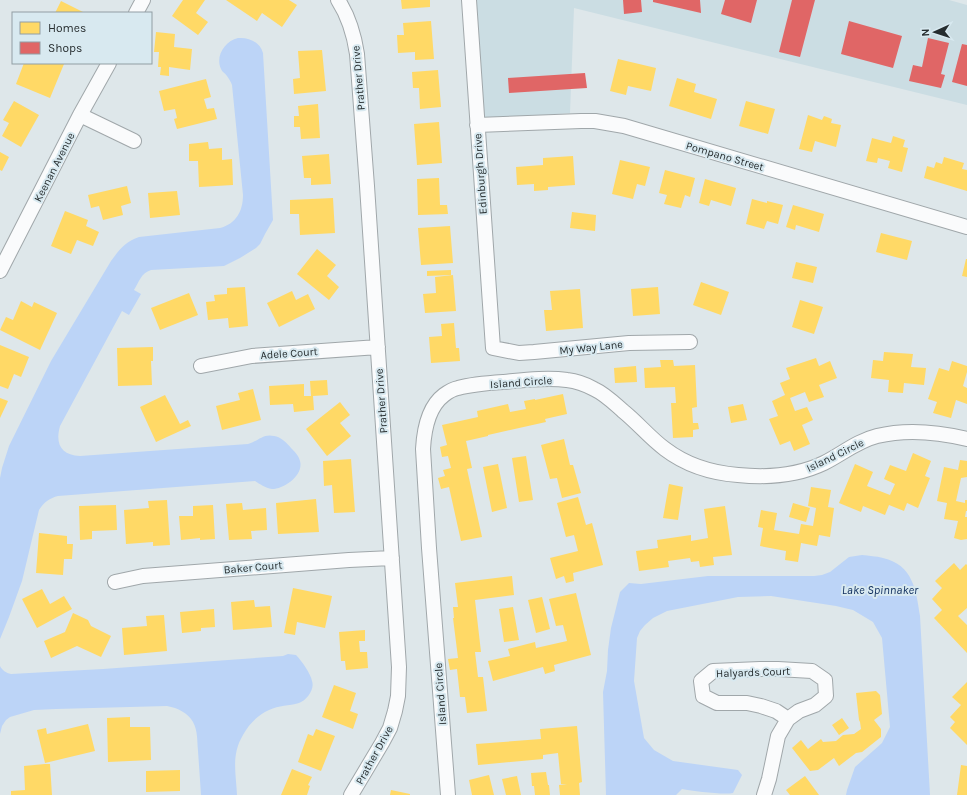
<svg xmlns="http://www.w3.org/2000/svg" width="967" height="795" font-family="Karla,sans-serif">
<rect width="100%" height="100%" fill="#dee7ea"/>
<path fill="#cbdde3" d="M466,0h483l18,5v100l-393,-97 -4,105 -98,8z"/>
<path fill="#bcd4f7" d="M238,38c11,-1 22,4 25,15l10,167 -8,14 -5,10 -4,4 -16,10 -16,8 -73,4c-10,3 -12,12 -17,20l7,4 -12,21 -7,-4 -62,115c-5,18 1,29 20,30l168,-12c9,-2 15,-11 26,-8 7,1 13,7 17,12 4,4 8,8 9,13 4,14 -16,28 -28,28 -7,-1 -12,-5 -17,-8l-197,15c-8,2 -14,6 -19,14l-17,71 -13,36 -9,22v-161l2,-10 7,-22 42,-85 60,-100c8,-11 15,-20 28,-24l81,-9c16,-4 23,-17 23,-33l-11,-110c-1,-3 -3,-6 -5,-9 -2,-3 -5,-4 -6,-7 -6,-13 4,-28 17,-31z
M862,555c7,1 14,1 21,3 30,7 33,32 37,58l10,179h-84l1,-5 8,-23 27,-24 8,-16 -8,-89 -9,-16 -20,-12 -17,-4 -65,-10 -33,1 -71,14 -14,7 -8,7 -5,6 -3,7 -3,43 10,57 10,12 19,11 65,9 4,5 -9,18c-10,2 -39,-2 -51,-4l-6,6h-70l-3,-103 4,-21 1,-21 3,-22 9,-36 9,-9 12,1 67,-8h106l8,-1 8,-3 19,-15z
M288,654l8,1c5,5 15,19 16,26 3,8 -5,19 -13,22 -10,3 -20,2 -30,7 -11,5 -20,14 -26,25 -12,20 -7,38 -6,60h-36c-1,-15 -2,-30 -3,-44 -1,-9 0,-20 -5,-29 -5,-9 -15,-14 -26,-16l-111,3 -22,1 -24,7 -4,3 -4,6 -2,8v-68c2,4 6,7 11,8l92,-5 180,-13z"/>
<path fill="#ffd966" d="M183,0h22l-9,13 12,9 -10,13 -26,-19z
M226,0h63l8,5 -15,22 -20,-14 -5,8z
M401,0h29v7l-28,2z
M61,1l24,12h-30z
M431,21l3,38 -19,1v-8l-17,1 -1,-18h7l-1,-12z
M156,32l19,2 -1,13 18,2 -2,21 -21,-3v9l-9,-1 1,-8h-3l1,-15h-5z
M322,50l4,41 -32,3 -1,-15 7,-1 -2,-27z
M618,59l38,9 -5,23 -23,-5 -2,9 -16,-4z
M24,63h37l3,1 -14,34 -34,-14z
M438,70l3,37 -21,2 -1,-21h-6l-1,-16z
M677,78l19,6 -2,8 23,7 -6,20 -42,-13z
M206,79l5,18 -7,2 3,10 7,-1 3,11 -40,10 -3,-10 3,-1 -2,-9 -11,2 -5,-20z
M14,101l25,14 -18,32 -19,-11 7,-13 -6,-3z
M746,101l29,8 -7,25 -29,-8z
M318,104l2,34 -19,1 -1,-12h-6v-11h5l-1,-10z
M808,115l14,5 2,-4 8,3 -1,4 10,2 -5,22 -21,-6 -3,11 -13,-3z
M439,122l3,41 -25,2 -3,-41z
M893,136l12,4 -2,7 5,1 -6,24 -14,-4 2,-7 -12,-3 -1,5 -11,-2 6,-23 19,5z
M208,142l1,7 13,-1v12l10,-1 1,26 -34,2 -1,-26h-9v-17z
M0,152l9,5 -7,14 -2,-1z
M329,154l2,30 -20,1v-7h-7l-2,-22z
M573,156l2,29 -27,2v3l-14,1v-7l-17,1 -1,-18 27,-2v-7z
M944,157l20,6 -2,6 5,1v21l-43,-13 3,-12 7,2 2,-6 6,2z
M620,160l30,7 -5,19 -8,-2 -4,15 -21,-5z
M665,170l30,8 -5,19 -5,-2 -4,13 -17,-4 3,-9 -8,-2z
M439,178l1,27h7l1,9 -30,1 -1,-36z
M705,179l31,9 -5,18 -20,-6 -2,6 -10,-3z
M127,186l4,17 -10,3 2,9 -20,5 -4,-14 -8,2 -3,-13z
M177,191l3,24 -30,3 -2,-25z
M333,198l2,35 -35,2 -1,-21h-9v-14z
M752,199l15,4v-2l16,4 -5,19 -11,-3 -3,8 -18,-5z
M793,205l31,9 -5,18 -23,-7 -1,5 -9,-3z
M65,211l23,9 -2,6 13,6 -6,14 -16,-6 -6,14 -20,-8z
M572,212l24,3 -1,16 -25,-3z
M450,226l3,37 -32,2 -3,-37z
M881,233l31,8 -5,19 -31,-8z
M317,249l19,16 -9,11 12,11 -10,13 -32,-26z
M966,259h1v18l-5,-1z
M796,262l21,5 -4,16 -21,-5z
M451,270v5l-24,1v-5z
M453,275l3,36 -31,2 -2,-19 13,-1 -1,-16z
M701,282l28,10 -8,23 -28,-10z
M245,287l3,39 -19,2 -1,-10 -20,2 -2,-18 9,-1 -1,-6 13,-1v-6z
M658,287l2,27 -27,2 -2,-27z
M580,289l3,39 -37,3 -2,-21h8l-2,-19z
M292,291l4,9 12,-6 7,15 -36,18 -12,-24z
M189,293l9,22 -38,15 -9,-22z
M800,300l23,7 -9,27 -22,-7z
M21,301l11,6 2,-5 23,11 -17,37 -40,-20 6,-13 7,3z
M454,323l2,25h3l1,13 -29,2 -2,-26 13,-1 -1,-12z
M0,345l29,12 -8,20 -7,-3 -6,15 -8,-3z
M153,347v14h-2l1,24 -34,1 -1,-38z
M884,352l29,2 -2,13 15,1 -2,17 -20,-2 -1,10 -15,-1 1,-12 -18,-2 2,-18 10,1z
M816,358l3,8 11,-5 7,17 -18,7 5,12 -15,5 -4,-10 -15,6 5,13 12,-4 6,13 -11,5 8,19 -16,7 -4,-10 -10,4 -11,-26 9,-3 -6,-15 13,-6 -5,-12 10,-4 -4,-11z
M660,360h13l1,6 21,-1 2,42 -5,1 1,15h5l1,6 -6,1v7l-20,1 -2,-35h5l-1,-16 -30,1 -1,-20 17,-1z
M952,361l15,5v6l-4,14 4,2v16l-11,-4 -5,18 -18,-5 4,-11 -9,-3 11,-31 10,3z
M636,366l1,16 -22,1 -1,-15z
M327,380l1,15 -15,1 1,14 -20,2 -1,-8 -23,1 -1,-19 35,-2v12h7l-1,-15z
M253,389l8,31 -39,10 -6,-24 24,-6 -2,-7z
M563,394l4,20 -22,5 1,3 -58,13v1l-22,5 6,27 -5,1 15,68 -21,4 -12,-54 -8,2 -3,-11 7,-2 -2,-6 8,-2 -3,-12 -6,1 -2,-10 7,-2 -5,-20 36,-8 -1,-6 31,-7 2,8 16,-3 -2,-8 11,-2v1z
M165,395l15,29 8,-4 3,6 -35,16 -16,-35z
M0,398l8,3 -8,17z
M340,402l10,13 -10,8 11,13 -24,20 -21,-27z
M743,404l4,16 -16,3 -3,-16z
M564,439l6,26h3l8,28 -19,5 -5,-20 -7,1 -9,-34z
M913,453l18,8 -6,15 5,2 -12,30 -11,-5 -3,8 -15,-6 -4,10 -22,-9 -2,6 -22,-9 16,-39 18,8 -6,14 23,9 5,-11 -11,-5 6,-14 16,6z
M526,456l7,44 -14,2 -7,-44z
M351,459l4,53 -21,1 -2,-28 -8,1 -1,-25z
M960,460l7,1v16l-6,1 -5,23 9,2v-3h2v11h-1l-1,6h2v22l-6,1 -7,-2 4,-17 -14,-2 3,-16 -10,-2 7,-34 14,3z
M498,464l9,44 -15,4 -9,-45z
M669,484l14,3 -5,33 -15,-2z
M811,487l20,3 -3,17 6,1 -4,29 -11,-2 -2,11 -16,-3 -3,19 -13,-2 1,-9 -26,-5 3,-18 -5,-1 3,-17 16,3 -3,17 25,4 2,-10 12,2 3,-18 -8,-2z
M578,497l8,28 6,-2 11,42 -30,8 1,8 -8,2 -2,-7 -8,3 -6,-21 28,-7 -4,-16 -8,2 -9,-34z
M316,499l3,33 -41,2 -2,-31z
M167,500l3,45 -17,1v-4l-27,2 -2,-34 25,-2 -1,-7z
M242,503l1,7 23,-2 1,22 -16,1 1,8 -23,1 -3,-36z
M793,503l17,5 -4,14 -17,-5z
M116,505l1,25 -25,1v8l-12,1 -1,-34z
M213,505l2,34 -15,1v-2l-19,2 -2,-24h14v-10z
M725,506l7,49 -19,2 1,8 -14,2 -1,-6 -8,1 -1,-4 -22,3 1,6 -30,4 -3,-20 22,-3 -1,-8 34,-5v6l17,-3 -4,-29z
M39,533l28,3v8h6l-1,15h-8l-1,16 -27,-2z
M954,563l6,7 6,-6 1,1v43l-9,8 9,9v28l-33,-35 8,-8 -10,-11 10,-11 -7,-7z
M512,576l2,19 -39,5 6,52h-6l3,25h5l4,34 -20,2 -2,-16h-5l-3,-28 -7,1 -2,-11 10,-1 -5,-40h1l-1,-11h5l-3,-24z
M293,588l39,8 -7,32 -28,-6 -2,13 -11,-2z
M42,589l8,15 14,-8 8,13 -35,19 -15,-29z
M576,593l15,62 -37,10 1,6 -10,3 -2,-7 -50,14 -5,-20 22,-5 -2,-7 27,-7 1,6 31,-7 -4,-16 -7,1 -7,-27z
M542,597l8,32 -14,4 -8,-33z
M254,600l1,7 15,-1 2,21 -39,3 -2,-28z
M513,607l6,33 -15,2 -5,-33z
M214,609l1,18 -14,1v3l-19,2 -2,-21z
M73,613l15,7 3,6 20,10 -10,21 -24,-11 -26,12 -7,-17 21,-9z
M164,615l3,36 -43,4 -2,-27 25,-2 -1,-10z
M365,630v11h-6l1,11h7l1,16 -22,2 -1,-9h-4l-2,-29z
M967,682v63l-17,-17 5,-6 -5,-5 11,-12 -9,-8z
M334,685l22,8 -6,18 8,3 -5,15 -31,-12z
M876,691l4,4 2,19 -8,6 7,9v8l-19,15 -6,1 -17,13 -5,-8 -16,12 -8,1 -18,-23 9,-8 7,9 13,-10 2,3 13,-1 7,-6 11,-1 7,-5 -1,-7 -1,-2 -3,-27z
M130,717v10h20l1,33 -43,2 -1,-44z
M842,718l7,10 -10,7 -7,-10z
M88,724l7,27 -50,12 -8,-33 9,-2 1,6z
M577,726l5,56 -3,1 1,12h-20l-1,-10 8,-1h-6l-3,-31 -15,2v4l-65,6 -2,-21 65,-5 -1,-10z
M316,729l19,7 -14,35 -23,-9 10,-28 5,2z
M45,764h5l2,31h-41v-4l14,-1 -1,-24z
M961,765l6,1v29h-10z
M292,769l20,8 -4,8 2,1 -3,9h-26z
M180,770v21l-34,1v-21z
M546,772l2,13h1l1,10h-15l-1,-9h-2l-1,-13z
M489,775l5,20h-22l-3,-15z
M517,776l4,19h-15l-4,-16z
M805,776l14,19h-29l-4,-5z
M391,790l19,4v1h-20z"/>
<path fill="#e06666" d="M623,0h18l1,12 -18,2z
M653,0h47l1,13 -48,-11z
M725,0h32l-6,23 -30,-9z
M792,0h23l-15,57 -21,-5z
M849,21l53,15 -9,32 -52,-14z
M928,38l21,5 -8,31 4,1 -4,13 -32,-7 4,-16 9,2z
M962,44l5,1v41l-15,-4z
M585,73l2,15 -78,5 -1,-15z"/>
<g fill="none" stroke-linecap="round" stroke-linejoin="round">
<defs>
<path id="minor" d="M338,0c11,17 16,34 19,54l10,132 32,481 -1,29 -3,15 -5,17 -8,15 -31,52
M469,0l24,348 26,5 15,-1 95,-9 61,-1
M136,13l7,-13
M80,115l54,26
M477,125l104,-4h14l29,5 343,101
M0,271l80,-156 29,-52
M201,366l51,-10 126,-9
M115,582l28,-6 206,-16 43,-2
M760,669h18l34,2 13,9 1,16 -11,9 -16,6 -11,8 -12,-8 -15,-5 -14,-3h-30l-14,-7 -2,-15 12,-10z
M448,795l-19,-247 -6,-99c1,-18 5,-42 21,-54 4,-3 9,-6 14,-7 15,-4 31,-5 46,-6 20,-2 43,-5 63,-2 9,1 18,4 27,9 11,5 20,14 29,22 15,12 27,27 42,38 21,16 47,24 73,26 30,3 59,1 86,-12 18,-9 33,-22 53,-27 29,-7 61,-4 90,3
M764,795l5,-16 9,-43 10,-17"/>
</defs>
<use href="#minor" stroke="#a0a7aa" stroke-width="16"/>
<use href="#minor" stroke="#fafbfc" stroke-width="14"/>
</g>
<g text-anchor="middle" stroke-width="4" stroke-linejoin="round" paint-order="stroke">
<g font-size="11" fill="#262d2f" stroke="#d8e9f0">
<text transform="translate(358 78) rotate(-95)" y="4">Prather Drive</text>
<text transform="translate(725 156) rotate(16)" y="4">Pompano Street</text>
<text transform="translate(54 167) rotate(-63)" y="4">Keenan Avenue</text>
<text transform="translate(480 174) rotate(-94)" y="4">Edinburgh Drive</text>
<text transform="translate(591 347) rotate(-6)" y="4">My Way Lane</text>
<text transform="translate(289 353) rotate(-4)" y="4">Adele Court</text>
<text transform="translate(521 382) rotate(-4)" y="4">Island Circle</text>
<text transform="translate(381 401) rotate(-94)" y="4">Prather Drive</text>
<text transform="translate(835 455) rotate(-26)" y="4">Island Circle</text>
<text transform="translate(253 567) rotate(-5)" y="4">Baker Court</text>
<text transform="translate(753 672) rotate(-2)" y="4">Halyards Court</text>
<text transform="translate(440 694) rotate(-94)" y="4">Island Circle</text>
<text transform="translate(374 755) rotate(-61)" y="4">Prather Drive</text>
</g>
<g font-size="12" font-style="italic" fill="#0c2b5b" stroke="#d8e9f0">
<text x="880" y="594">Lake Spinnaker</text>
</g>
</g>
<rect x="12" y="12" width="140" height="52" fill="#d8e9f0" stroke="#919ea3"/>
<rect x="20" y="22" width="20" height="12" fill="#ffd966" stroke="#919ea3"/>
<text x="48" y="32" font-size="12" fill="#262d2f">Homes</text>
<rect x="20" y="42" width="20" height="12" fill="#e06666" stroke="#919ea3"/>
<text x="48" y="52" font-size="12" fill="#262d2f">Shops</text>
<g transform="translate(935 32) rotate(267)" stroke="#d8e9f0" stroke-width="3" paint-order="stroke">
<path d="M0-3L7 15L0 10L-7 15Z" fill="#262d2f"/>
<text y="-6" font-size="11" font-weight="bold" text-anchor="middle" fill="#262d2f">N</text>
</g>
</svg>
